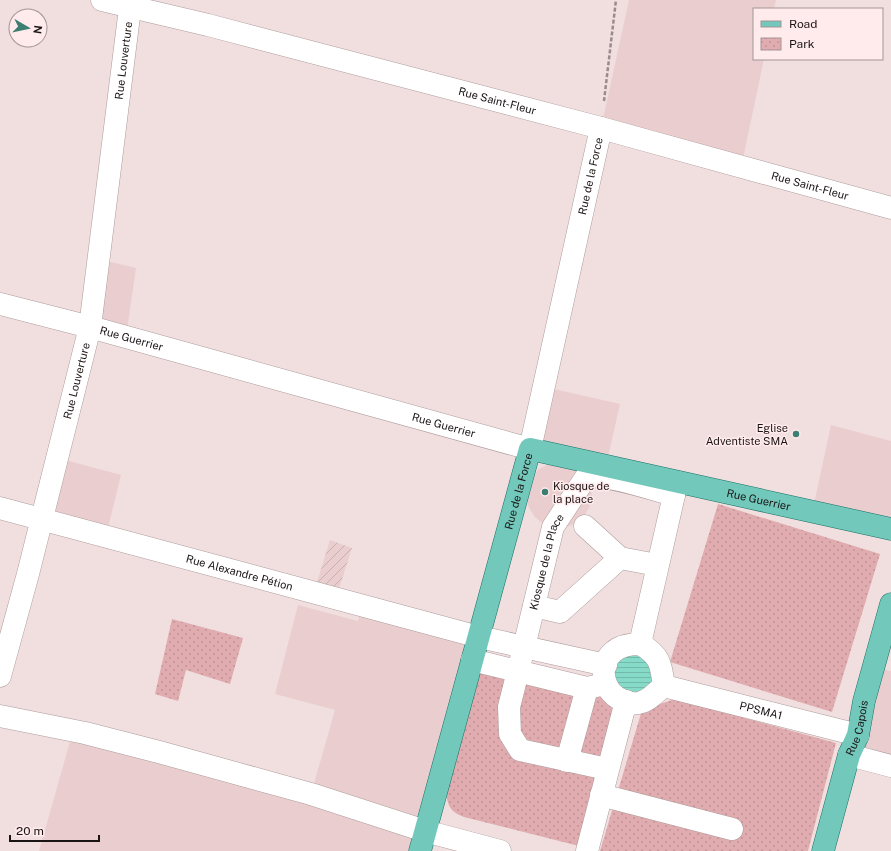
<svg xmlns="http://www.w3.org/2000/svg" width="891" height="851" font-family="'Public Sans',sans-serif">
<defs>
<pattern id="industrial-furrows" width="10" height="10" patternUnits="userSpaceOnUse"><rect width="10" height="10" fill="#eacecf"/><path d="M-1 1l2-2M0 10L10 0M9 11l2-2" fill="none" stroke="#c8b0b1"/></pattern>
<pattern id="park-dots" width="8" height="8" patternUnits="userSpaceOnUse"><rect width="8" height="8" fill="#e0acaf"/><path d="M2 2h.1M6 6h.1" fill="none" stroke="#c09396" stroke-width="1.8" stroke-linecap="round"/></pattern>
<pattern id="water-rules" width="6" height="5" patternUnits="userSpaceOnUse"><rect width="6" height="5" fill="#86dac8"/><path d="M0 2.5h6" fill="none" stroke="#73baab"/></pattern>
</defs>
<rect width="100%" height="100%" fill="#f1dedf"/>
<path fill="#eacecf" d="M629,0h147l-2,9h-20v50h10l-23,109 -140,-40z
M98,259l38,9 -10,69 -36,-10z
M545,387l75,17 -14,62 -76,-17z
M831,425l60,16v88l-79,-16z
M58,458l63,17 -15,61 -63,-18z
M549,464l30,5 12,18 1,11 -3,10 -6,9 -8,7 -11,4 -21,-4 -8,-7 -6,-9 -3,-10 6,-21 7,-8z
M298,605l60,16 4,-16 117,32 -59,214h-381l34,-120 238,63 24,-84 -60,-16z
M874,667l17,4v95l-42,-11z"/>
<path fill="url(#industrial-furrows)" d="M330,540l22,8 -16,50 -22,-6z"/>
<path fill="url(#park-dots)" d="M718,504l162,50 -48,158 -162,-50z
M172,619l71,19 -13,46 -44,-14 -8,31 -23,-7z
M484,652l99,24 34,27 -38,143 -115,-29c-13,-5 -16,-10 -18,-24z
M675,699l161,44 -28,108h-208l42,-141z"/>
<path fill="url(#water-rules)" stroke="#669f92" d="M615,650l45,6 -9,41 -41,-9z"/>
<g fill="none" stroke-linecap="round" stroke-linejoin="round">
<defs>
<g id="minor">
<path id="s1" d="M102,0l106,25 393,103 290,80"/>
<path id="s2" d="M0,304l90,23 440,122 71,-321"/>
<path id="s3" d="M0,508l479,129 127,28"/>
<path d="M585,526l35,32 37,7"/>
<path d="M534,606l26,6 60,-54"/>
<path d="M640,644c20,11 21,20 24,42 -7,5 -13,13 -22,16 -7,3 -12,1 -18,-1 -20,-7 -28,-34 -11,-49 8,-7 18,-8 27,-8z"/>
<path d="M640,644l37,-162"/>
<path d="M472,660l115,28 18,-4"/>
<path id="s4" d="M0,676l28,-102 62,-247 40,-319"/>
<path id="s5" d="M664,686l194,49"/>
<path d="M0,716l85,17 74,19 152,42 114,37 75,20"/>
<path d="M849,755l42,11"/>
<path d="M567,761l20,-73"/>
<path id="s6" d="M607,769l-87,-19 -10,-16 -1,-27 15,-60 29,-120 33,-50c20,-4 67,13 88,18"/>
<path d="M601,795l131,34"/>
<path d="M587,851l39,-150"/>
</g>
<g id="major">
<path id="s7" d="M420,851l110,-402 361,80"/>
<path id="s8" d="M823,851l26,-96 9,-20 6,-34 27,-97"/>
</g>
</defs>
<use href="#minor" stroke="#ae9c9c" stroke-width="23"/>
<use href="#major" stroke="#167164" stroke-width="23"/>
<path stroke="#998b8c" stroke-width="2.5" stroke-dasharray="4 2" stroke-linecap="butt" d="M604,101l12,-101"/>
<use href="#minor" stroke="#fff" stroke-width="22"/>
<use href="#major" stroke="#71c8bb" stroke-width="22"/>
</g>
<g fill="#3c7f72" stroke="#ffebec" stroke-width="1.5">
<circle cx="796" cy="434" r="4"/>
<circle cx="545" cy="492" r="4"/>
</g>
<g text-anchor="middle" stroke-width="3" stroke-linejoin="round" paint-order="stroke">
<g font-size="11" fill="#1b1415" stroke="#ffebec">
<text dy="4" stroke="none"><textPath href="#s4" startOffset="629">Rue Louverture</textPath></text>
<text dy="4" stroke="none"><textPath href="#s1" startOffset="408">Rue Saint-Fleur</textPath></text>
<text dy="4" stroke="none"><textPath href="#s2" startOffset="829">Rue de la Force</textPath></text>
<text dy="4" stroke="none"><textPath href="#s1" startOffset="732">Rue Saint-Fleur</textPath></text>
<text dy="4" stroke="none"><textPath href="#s2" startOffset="136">Rue Guerrier</textPath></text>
<text dy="4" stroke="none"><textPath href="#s4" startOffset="305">Rue Louverture</textPath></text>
<text dy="4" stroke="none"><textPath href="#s2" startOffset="460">Rue Guerrier</textPath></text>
<text dy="4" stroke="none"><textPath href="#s7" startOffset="373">Rue de la Force</textPath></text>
<text dy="4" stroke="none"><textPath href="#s7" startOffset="651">Rue Guerrier</textPath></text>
<text dy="4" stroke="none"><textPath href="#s6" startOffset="285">Kiosque de la Place</textPath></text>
<text dy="4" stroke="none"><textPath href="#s3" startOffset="248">Rue Alexandre Pétion</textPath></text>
<text dy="4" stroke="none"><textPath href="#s5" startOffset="100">PPSMA1</textPath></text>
<text dy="4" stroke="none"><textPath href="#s8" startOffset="128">Rue Capois</textPath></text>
</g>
<g font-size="11" fill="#1b1415" stroke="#ffebec" text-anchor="end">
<text x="788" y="432">Eglise<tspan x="788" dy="13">Adventiste SMA</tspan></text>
<text x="553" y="490" text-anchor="start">Kiosque de<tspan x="553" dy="13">la place</tspan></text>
</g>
</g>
<rect x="753" y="8" width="130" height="52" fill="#ffebec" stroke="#a49596"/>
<rect x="761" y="21" width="20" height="6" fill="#71c8bb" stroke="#a49596"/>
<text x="789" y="28" font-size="12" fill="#1b1415">Road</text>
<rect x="761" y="38" width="20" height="12" fill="url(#park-dots)" stroke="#a49596"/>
<text x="789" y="48" font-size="12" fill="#1b1415">Park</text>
<g transform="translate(28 28) rotate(99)"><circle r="19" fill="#ffebec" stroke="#a49596"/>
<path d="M0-3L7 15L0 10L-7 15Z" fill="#3c7f72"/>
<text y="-6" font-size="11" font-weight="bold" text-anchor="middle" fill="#1b1415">N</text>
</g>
<path d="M10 835v6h89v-6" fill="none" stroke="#1b1415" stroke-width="2"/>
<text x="16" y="835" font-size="12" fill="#1b1415" stroke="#ffebec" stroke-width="3" paint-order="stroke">20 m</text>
</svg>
